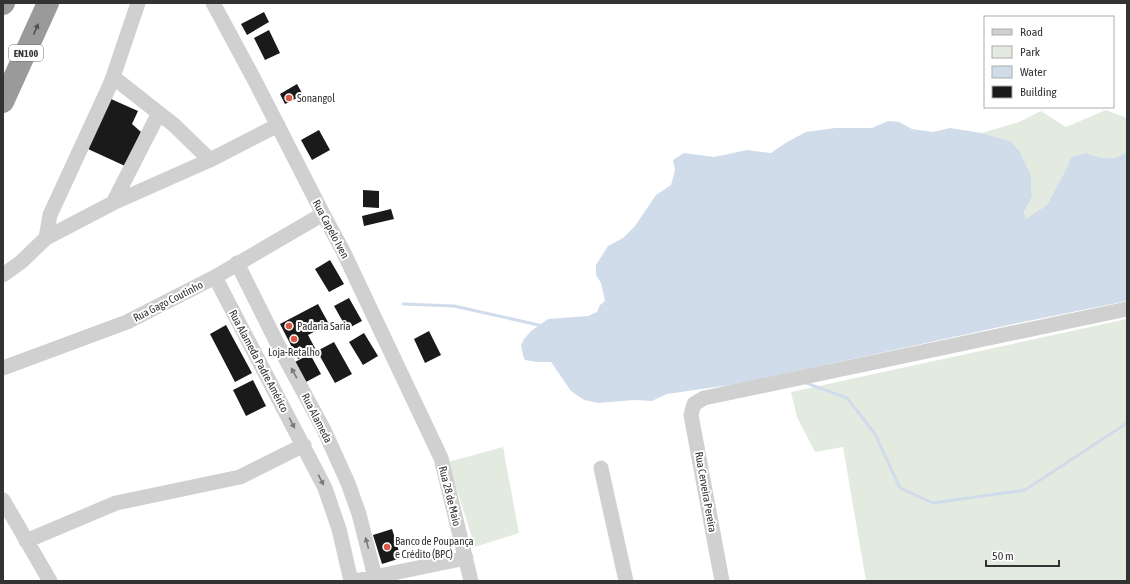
<svg xmlns="http://www.w3.org/2000/svg" width="1130" height="584" font-family="'Asap Condensed',sans-serif">
<rect width="100%" height="100%" fill="#fff"/>
<path fill="#e3ebe0" d="M1106,110l21,8v34l-12,6h-13l-16,-5 -15,4 -5,12 -19,36 -21,15 -2,-8 8,-15 -1,-21 -21,-35 -28,-8 37,-11 22,-11 25,16z
M1127,319v262h-261l-23,-134 -28,5 -18,-35 -6,-25z
M503,447l16,86 -44,14 -27,-85z"/>
<path fill="#d1dceb" d="M888,121l11,1 13,7 21,3 17,-4 32,5 28,8 10,11 11,24 1,21 -8,15 2,7 21,-14 19,-36 5,-12 15,-4 16,5h13l12,-6v149l-109,22 -275,60 -76,11 -15,7 -18,-1 -36,3 -14,-3 -13,-9 -20,-29h-15l-11,-2 -2,-5 -2,-10 3,-6 7,-8 17,-12 40,-3 9,-4 3,-7 5,-4 -4,-18 -5,-8v-10l12,-19 15,-8 12,-12 21,-31 15,-10 4,-15 -2,-10 11,-7 30,4 33,-7 24,3 16,-11 19,-10 29,-4h37z"/>
<g fill="none" stroke-linecap="round" stroke-linejoin="round">
<path stroke="#d1dceb" stroke-width="3" d="M403,304l51,2 89,20
M806,383l41,15 28,36 25,54 33,15 92,-13 102,-67"/>
</g>
<path fill="#1a1a1a" d="M264,12l5,10 -22,13 -6,-11z
M269,30l11,23 -15,7 -11,-22z
M297,84l6,11 -18,9 -5,-10z
M111,99l27,12 -6,13 9,8 -16,34 -37,-17z
M319,130l11,20 -18,10 -11,-20z
M363,190l16,1v17l-16,-1z
M391,209l3,10 -30,7 -2,-10z
M330,260l14,24 -15,8 -14,-23z
M349,298l13,23 -15,8 -13,-23z
M318,304l11,20 -21,11 8,15 -18,9 -18,-35z
M226,325l26,48 -17,9 -25,-48z
M429,331l12,24 -16,8 -11,-24z
M364,333l14,23 -15,9 -14,-23z
M334,342l18,32 -17,9 -18,-32z
M310,354l11,20 -15,8 -11,-20z
M253,380l13,26 -20,10 -13,-26z
M392,529l9,29 -19,6 -9,-29z"/>
<g fill="none" stroke-linecap="round" stroke-linejoin="round">
<path stroke="#d0d0d0" stroke-width="15" d="M213,3l42,78 68,133 20,37 98,207 30,123
M113,77l25,-74
M113,203l46,-90
M46,238l4,-23 59,-128 4,-10 61,48 36,35
M237,263l40,80 47,87 24,53 11,31 17,67
M3,275l18,-13 25,-24 67,-35 97,-43 68,-35
M215,277l110,211 14,41 12,52
M3,368l124,-46 88,-45 108,-63
M601,468l25,113
M3,500l47,81
M26,541l90,-38 124,-26 64,-32
M354,581l112,-23
M722,581l-31,-166 3,-11 10,-6 423,-89"/>
<path stroke="#9a9a9a" stroke-width="22" d="M3,4l1,-1
M3,102l45,-99"/>
</g>
<defs><path id="oneway-solid" d="M-6-.8H1V-3.2L6.5 0L1 3.2V.8H-6Z"/></defs>
<use fill="#525252" href="#oneway-solid" transform="translate(36 29) rotate(-66)"/>
<g fill="#7a7a7a">
<use href="#oneway-solid" transform="translate(294 373) rotate(-119)"/>
<use href="#oneway-solid" transform="translate(292 423) rotate(62)"/>
<use href="#oneway-solid" transform="translate(321 480) rotate(63)"/>
<use href="#oneway-solid" transform="translate(367 543) rotate(-105)"/>
</g>
<g fill="#d85947" stroke="#fff" stroke-width="1.5">
<circle cx="289" cy="98" r="4"/>
<circle cx="289" cy="326" r="4"/>
<circle cx="294" cy="339" r="4"/>
<circle cx="387" cy="547" r="4"/>
</g>
<g text-anchor="middle" stroke-width="4" stroke-linejoin="round" paint-order="stroke">
<rect fill="#fff" stroke="#707070" stroke-width="1" x="9" y="45" width="34" height="16" rx="3"/>
<g font-size="10" font-weight="bold" fill="#333">
<text x="26" y="57">EN100</text>
</g>
<g font-size="11" fill="#333" stroke="#fff" text-anchor="start">
<text x="297" y="102">Sonangol</text>
<text x="297" y="330">Padaria Saria</text>
<text x="294" y="356" text-anchor="middle">Loja-Retalho</text>
<text x="395" y="545">Banco de Poupança<tspan x="395" dy="13">e Crédito (BPC)</tspan></text>
</g>
<g font-size="11" fill="#333" stroke="#fff">
<text transform="translate(331 229) rotate(62)" y="4">Rua Capelo Iven</text>
<text transform="translate(168 301) rotate(-27)" y="4">Rua Gago Coutinho</text>
<text transform="translate(259 361) rotate(62)" y="4">Rua Alameda Padre Américo</text>
<text transform="translate(317 418) rotate(63)" y="4">Rua Alameda</text>
<text transform="translate(706 492) rotate(80)" y="4">Rua Cerveira Pereira</text>
<text transform="translate(450 496) rotate(76)" y="4">Rua 28 de Maio</text>
</g>
</g>
<rect width="1130" height="584" fill="none" stroke="#333333" stroke-width="8"/>
<rect x="984" y="16" width="130" height="92" fill="#ffffff" stroke="#adadad"/>
<rect x="992" y="29" width="20" height="6" fill="#d0d0d0" stroke="#adadad"/>
<text x="1020" y="36" font-size="12" fill="#333333">Road</text>
<rect x="992" y="46" width="20" height="12" fill="#e3ebe0" stroke="#adadad"/>
<text x="1020" y="56" font-size="12" fill="#333333">Park</text>
<rect x="992" y="66" width="20" height="12" fill="#d1dceb" stroke="#adadad"/>
<text x="1020" y="76" font-size="12" fill="#333333">Water</text>
<rect x="992" y="86" width="20" height="12" fill="#1a1a1a" stroke="#adadad"/>
<text x="1020" y="96" font-size="12" fill="#333333">Building</text>
<path d="M986 560v6h73v-6" fill="none" stroke="#333333" stroke-width="2"/>
<text x="992" y="560" font-size="12" fill="#333333" stroke="#ffffff" stroke-width="3" paint-order="stroke">50 m</text>
</svg>
